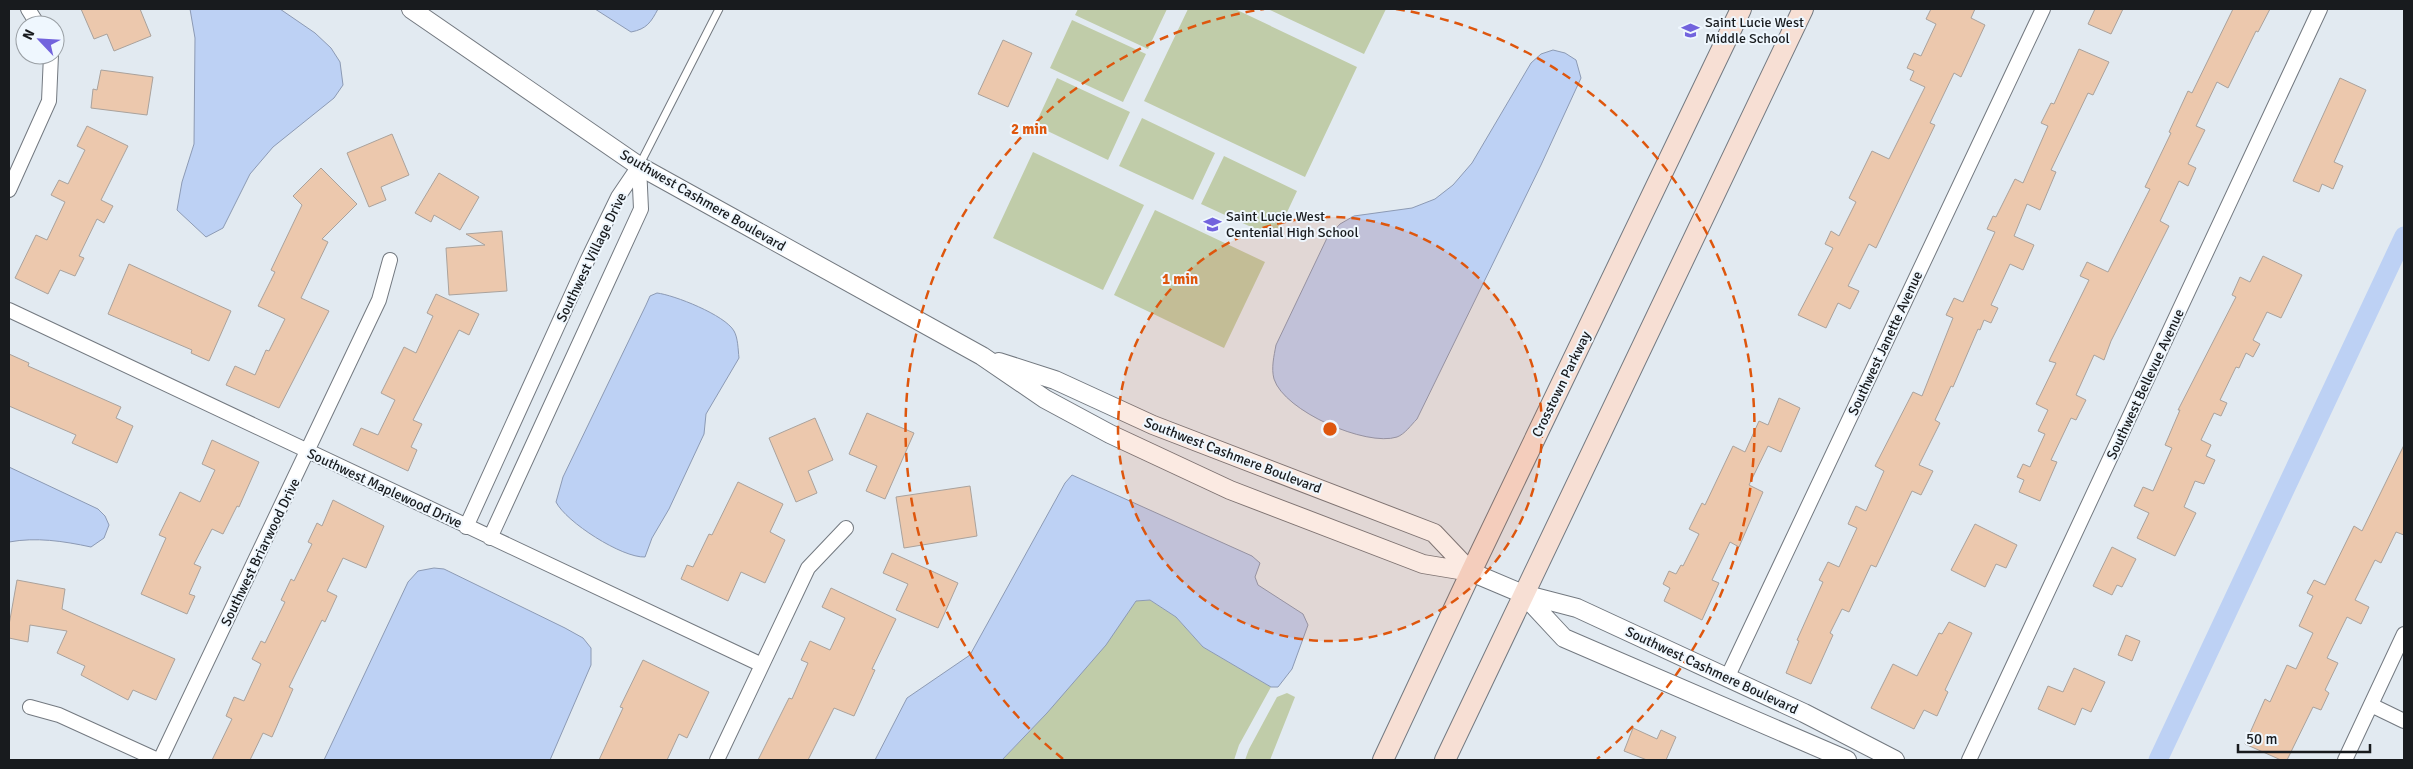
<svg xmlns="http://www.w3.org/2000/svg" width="2413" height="769" font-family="Signika,sans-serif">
<rect width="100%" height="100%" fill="#e2eaf1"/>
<path fill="#c0cca9" d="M1078,9h89l-19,40 -73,-34z
M1188,9h47l122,58 -52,110 -161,-76z
M1268,9h118l-22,45z
M1072,20l74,34 -23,48 -73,-34z
M1057,78l73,34 -22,48 -73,-35z
M1142,118l73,35 -22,47 -74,-34z
M1033,152l111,53 -41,85 -110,-52z
M1224,156l73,35 -22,47 -74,-34z
M1155,210l110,52 -41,86 -110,-53z
M1150,600l26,17 27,30 68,40 -32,58 -5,15h-232c48,-50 94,-101 134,-159z
M1287,693l8,4 -25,63h-25l4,-11 28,-52z"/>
<path fill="#bdd1f4" stroke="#8c9ab4" d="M190,9h90l35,24 16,15 9,14 3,23 -9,13 -61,49 -23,27 -27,54 -17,9 -29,-27 5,-28 12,-38 1,-106z
M595,9h63c-7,13 -11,20 -27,23z
M1553,50l12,3 11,7 5,18 -40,87 -124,254c-6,6 -12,15 -20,18 -31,10 -113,-26 -123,-58 -3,-11 0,-23 2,-34l51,-107 13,-14 14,-8 58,-8 23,-9 18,-14 19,-22 59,-100 10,-9z
M657,293c17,2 68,22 77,38 4,7 4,18 5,27l-33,56 -2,20 -35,75 -17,29 -7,19c-23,1 -79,-35 -89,-55l7,-25 83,-172 4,-9z
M9,467l89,42 7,7 4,9 -5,13 -13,9c-28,-6 -55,-10 -82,-5z
M1072,475l180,81 8,7 -5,14 3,8 45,29 5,11 -16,44 -14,18h-7l-68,-40 -27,-30 -26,-17 -14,1 -30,44 -59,68 -45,47h-127l32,-62 63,-43 95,-172z
M434,568l10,1 121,59 18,10 8,10v17l-41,95h-226l84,-178 10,-11z"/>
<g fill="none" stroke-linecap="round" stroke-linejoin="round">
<path stroke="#bdd1f4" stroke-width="19" d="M2158,760l246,-524"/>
</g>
<path fill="#ecc8ad" stroke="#aaa29c" d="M81,9h59l11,27 -37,15 -7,-17 -13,5z
M1931,9h44l-4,9 14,7 -24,52 -7,-4 -24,50 5,2 -59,123 -7,-4 -21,42 11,5 -9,18 -12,-6 -12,25 -28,-13 35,-67 -8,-4 6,-13 8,5 17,-34 -7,-4 23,-47 17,8 36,-72 -15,-7 4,-9 -7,-3 7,-15 7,3 15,-32 -10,-5z
M2095,9h28l-12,25 -23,-10z
M2233,9h37l-12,23 -2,-1 -28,57 -11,-6 -21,44 9,4 -17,34 8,4 -8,18 -9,-5 -19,40 9,5 -58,115 -7,19 -10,-5 -18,40 10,5 -10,20 -5,-2 -20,42 6,2 -17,39 -21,-9 5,-12 -7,-3 6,-13 7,3 15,-33 -7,-3 10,-21 -12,-6 20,-41 -7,-2 40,-81 -9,-4 7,-14 21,10 42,-83 -5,-2 26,-54 -2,-1 19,-41 4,2z
M1003,40l29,13 -24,54 -30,-13z
M2079,49l30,13 -16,33 -5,-2 -37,77 5,2 -16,38 -13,-6 -13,32 20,9 -11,25 -13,-6 -19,41 7,3 -7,15 -7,-3 -4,10 -2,-1 -25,58 -2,-1 -16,34 5,3 -21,42 14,6 -12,24 -9,-4 -36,76 -5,-2 -22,47 -7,-3 -12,24 3,2 -22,49 -25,-11 13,-32 -2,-1 26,-58 -4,-2 9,-18 11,5 18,-39 -9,-4 8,-18 10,5 18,-40 -9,-5 38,-74 9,4 31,-78 -7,-3 8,-17 9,4 32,-70 -8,-3 6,-13 3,1 19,-38 8,4 25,-57 -7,-3 10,-20 3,1z
M101,70l52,7 -6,38 -56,-7 2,-19 4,1z
M2340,78l26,12 -32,72 9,4 -10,23 -11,-5 -3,8 -26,-11z
M87,126l41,20 -27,54 12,6 -9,17 -7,-4 -18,37 5,2 -9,18 -15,-6 -12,24 -33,-16 21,-43 11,5 18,-38 -14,-7 8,-15 9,4 17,-34 -8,-4z
M392,134l17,41 -28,12 5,13 -17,7 -22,-54z
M321,168l36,36 -35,35 6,3 -27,56 28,13 -50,97 -53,-23 9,-19 20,9 11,-25 3,1 16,-32 -27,-13 17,-34 -4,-2 31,-65 -9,-9z
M439,173l40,24 -19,33 -26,-15 -3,7 -16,-9z
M502,231l5,60 -58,4 -3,-47 39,-3 -19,-11z
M2263,256l39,19 -21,43 -14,-6 -14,28 7,4 -7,13 -7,-4 -7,15 -3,-1 -16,33 7,3 -6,13 -7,-3 -13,27 10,5 -5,11 9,4 -11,24 -9,-3 -11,26 12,6 -21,43 -38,-18 12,-25 -15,-7 9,-19 10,4 19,-43 -7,-3 15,-35h-2l58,-113 -4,-2 8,-18 10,5z
M129,264l102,47 -22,50 -18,-8 1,-3 -84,-36z
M436,294l43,20 -10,21 -10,-5 -46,90 9,4 -11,23 6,3 -9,21 -55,-26 8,-17 17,7 17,-35 -14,-7 23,-46 12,6 17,-37 -6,-3z
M9,354l20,9 -1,3 93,41 -5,11 17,8 -16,37 -45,-20 4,-8 -67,-29z
M1779,398l21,10 -19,44 -13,-6 -19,39 14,7 -24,55 -9,-5 -18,38 7,3 -17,37 -38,-19 6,-13 -7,-4 6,-13 7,3 5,-9 2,1 16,-32 -10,-5 13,-26 3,2 28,-59 12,6 14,-31 9,4z
M867,413l47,20 -29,66 -19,-8 11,-25 -28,-12z
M815,418l18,42 -25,11 9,22 -21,9 -27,-64z
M212,440l47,22 -20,45 -2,-1 -14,28 -11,-5 -18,35 7,3 -12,27 6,2 -8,18 -46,-20 25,-56 -7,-3 21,-43 20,10 15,-32 -13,-6z
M2404,445v90l-8,-3 -15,31 -6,-3 -20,40 14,7 -8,17 -14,-7 -20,41 11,5 -13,27 4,3 -8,17 -8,-3 -26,53h-6l-36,-16 20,-45 5,3 17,-37 9,4 17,-36 -14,-7 14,-30 -6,-3 7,-13 11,5 29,-59 8,5z
M738,482l45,22 -13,28 15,8 -20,43 -24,-11 -13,29 -47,-22 6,-14 6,2 16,-33 3,1z
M970,486l7,50 -73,12 -8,-51z
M333,500l51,26 -18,42 -23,-10 -16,33 10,5 -12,26 -3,-2 -33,67 4,2 -21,48 -9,-4 -13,27h-38l20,-41 -6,-3 8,-19 10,4 17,-37 -9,-5 9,-18 4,2 20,-41 -4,-2 10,-21 3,2 18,-37 -4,-2 9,-19 5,3z
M1975,524l42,21 -11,23 -10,-4 -11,23 -34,-17z
M2112,547l24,12 -14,28 -5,-2 -5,10 -19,-9z
M892,553l66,30 -20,45 -42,-18 12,-26 -25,-11z
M17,580l48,9 -3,20 113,50 -19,41 -23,-10 -5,10 -47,-25 4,-9 -28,-13 10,-22 -37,-6 -2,17 -19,-4v-13z
M831,588l65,31 -24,50 3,1 -21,46 -20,-8 -26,52h-50l31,-62 3,1 16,-36 -7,-3 9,-19 20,9 15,-32 -23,-11z
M1949,622l23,11 -27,57 3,2 -11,24 -13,-6 -10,19 -43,-21 22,-44 24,12 22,-43 3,1z
M2126,635l14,6 -8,20 -14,-6z
M643,660l66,32 -22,46 -8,-4 -12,26h-68l24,-52 -3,-1z
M2074,668l31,14 -14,30 -9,-4 -7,17 -37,-16 10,-23 15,6z
M1633,728l24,11 4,-9 15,7 -10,23h-19l-23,-9z"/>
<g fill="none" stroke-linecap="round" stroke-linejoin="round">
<defs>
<path id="service" d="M639,166l80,-157"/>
<path id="minor" d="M28,9l10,16
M9,190l40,-89 2,-46
M9,310l753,355
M466,527l121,-266 31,-64 21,-31
M490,538l151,-329 -2,-43
M1727,678l316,-669
M2371,705l33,16
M30,707l29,8 99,45
M160,760l219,-460 11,-40
M717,760l91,-192 38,-40
M1969,760l351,-751
M2345,760l59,-126"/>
<path id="tertiary" d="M411,9l228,157 343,190 63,43 65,35 120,56 193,74 48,8 52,22 54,14 227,105 91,47
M999,362l56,18 98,45 281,108 37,39
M1523,594l41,44 283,122"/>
<path id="secondary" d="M1383,760l88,-188 270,-563
M1445,760l358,-751"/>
</defs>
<use href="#service" stroke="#737980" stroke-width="9"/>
<use href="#minor" stroke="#737980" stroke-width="16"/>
<use href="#tertiary" stroke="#737980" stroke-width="20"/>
<use href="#secondary" stroke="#737980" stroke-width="22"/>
<use href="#service" stroke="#fff" stroke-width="7"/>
<use href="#minor" stroke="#fff" stroke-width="14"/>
<use href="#tertiary" stroke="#fff" stroke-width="18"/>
<use href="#secondary" stroke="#f7dfd4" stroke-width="20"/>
</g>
<circle cx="1330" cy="429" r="212" fill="#de560d" fill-opacity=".12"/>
<g fill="none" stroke="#de560d" stroke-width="2.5" stroke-dasharray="9 6">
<circle cx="1330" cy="429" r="212"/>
<path d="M1063 759A425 425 0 0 1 1264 9M1396 9A425 425 0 0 1 1597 759"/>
</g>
<defs>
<symbol id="school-bare" viewBox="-9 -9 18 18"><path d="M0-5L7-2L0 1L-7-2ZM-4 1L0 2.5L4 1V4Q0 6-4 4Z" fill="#7263dd" stroke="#eff7fe" stroke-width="2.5" paint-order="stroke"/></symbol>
</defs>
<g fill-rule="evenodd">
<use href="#school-bare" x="1678" y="18" width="25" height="25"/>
<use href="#school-bare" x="1200" y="212" width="25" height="25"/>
</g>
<g text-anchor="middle" stroke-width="4" stroke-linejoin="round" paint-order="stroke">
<g font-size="14" fill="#181b1e" stroke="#eff7fe" text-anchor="start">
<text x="1705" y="27">Saint Lucie West<tspan x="1705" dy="16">Middle School</tspan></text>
<text x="1226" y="221">Saint Lucie West<tspan x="1226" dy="16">Centenial High School</tspan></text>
</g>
<g font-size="14" fill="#181b1e" stroke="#eff7fe">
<text transform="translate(703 200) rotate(30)" y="5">Southwest Cashmere Boulevard</text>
<text transform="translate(591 257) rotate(-64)" y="5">Southwest Village Drive</text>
<text transform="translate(1885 343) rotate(-65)" y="5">Southwest Janette Avenue</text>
<text transform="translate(1561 384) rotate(-64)" y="5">Crosstown Parkway</text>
<text transform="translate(2145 384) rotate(-65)" y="5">Southwest Bellevue Avenue</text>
<text transform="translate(1233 455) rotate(21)" y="5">Southwest Cashmere Boulevard</text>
<text transform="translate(385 488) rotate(25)" y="5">Southwest Maplewood Drive</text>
<text transform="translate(260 552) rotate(-64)" y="5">Southwest Briarwood Drive</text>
<text transform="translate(1712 670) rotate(25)" y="5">Southwest Cashmere Boulevard</text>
</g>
</g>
<circle cx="1330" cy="429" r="8" fill="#de560d" stroke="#eff7fe" stroke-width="2.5"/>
<g font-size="15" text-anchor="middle" font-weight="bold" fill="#de560d" stroke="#eff7fe" stroke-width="4" stroke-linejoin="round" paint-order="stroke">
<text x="1029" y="134">2 min</text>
<text x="1180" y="284">1 min</text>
</g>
<rect width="2413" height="769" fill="none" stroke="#181b1e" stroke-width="20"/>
<g transform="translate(40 40) rotate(295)"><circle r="24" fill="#eff7fe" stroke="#999fa4"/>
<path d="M0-4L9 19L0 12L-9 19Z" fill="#7263dd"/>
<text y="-8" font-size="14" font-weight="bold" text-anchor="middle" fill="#181b1e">N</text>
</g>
<path d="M2238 744v8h132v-8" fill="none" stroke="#181b1e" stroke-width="2.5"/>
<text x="2246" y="744" font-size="15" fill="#181b1e" stroke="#eff7fe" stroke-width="4" paint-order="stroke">50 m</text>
</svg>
